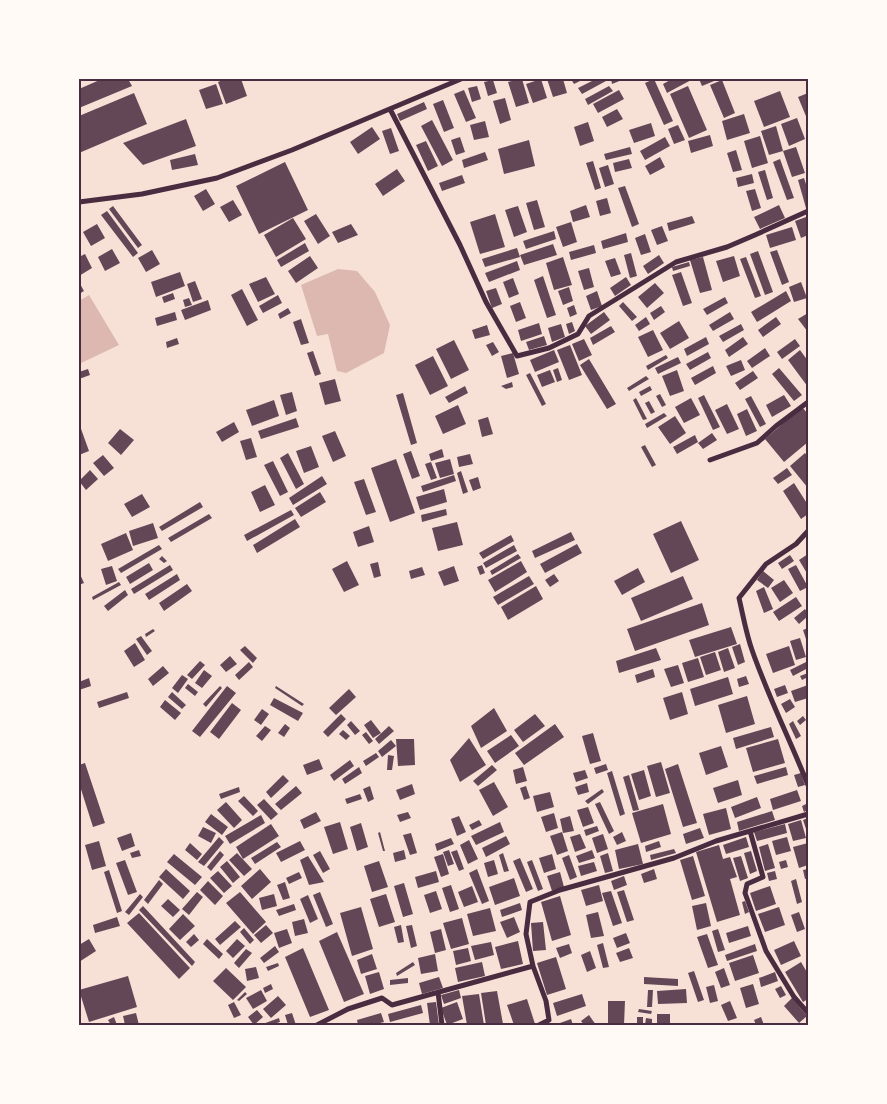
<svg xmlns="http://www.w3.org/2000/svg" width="887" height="1104" font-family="Signika,sans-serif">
<rect width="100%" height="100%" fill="#f7e1d7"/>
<path fill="#dcb8b0" d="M338,269l19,2 18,21 15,33 -6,28 -38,20 -9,-2 -9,-37 -11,2 -16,-51z
M89,295l30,50 -40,19v-63z"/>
<path fill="#644757" d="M102,79h26l4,7 -53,22v-19z
M225,79h16l6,17 -21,8 -8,-22z
M519,79h3l7,24 -13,4 -8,-25z
M541,79l6,19 -14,5 -7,-19z
M547,79h16l4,14 -14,4z
M571,79h13l-10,5z
M596,79h9l1,2 -24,13 -4,-6z
M611,79h10l1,1 -10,4z
M654,79l19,42 -9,4 -19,-42z
M672,79h21l-26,14 -4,-9z
M699,79h20l-17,7z
M493,80l4,13 -9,3 -4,-14z
M722,80l13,33 -11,5 -14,-33z
M216,84l7,20 -17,5 -7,-19z
M477,86l4,13 -9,3 -4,-14z
M609,86l4,5 -25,14 -3,-6z
M688,86l19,44 -18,8 -19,-44z
M464,90l12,28 -10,4 -12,-28z
M619,90l5,9 -26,14 -5,-9z
M780,91l10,26 -26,10 -10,-26z
M134,93l13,31 -68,29v-37z
M808,93v28l-10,-24z
M505,98l6,22 -11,4 -7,-23z
M443,100l11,28 -10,4 -11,-28z
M424,102l3,7 -27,12 -3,-7z
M617,109l6,10 -16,8 -5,-10z
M744,114l6,19 -23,7 -5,-19z
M797,118l8,21 -16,7 -8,-22z
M186,119l10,27 -53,19 -20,-22z
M432,120l21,40 -11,6 -21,-40z
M485,121l4,16 -15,3 -4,-15z
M588,122l6,19 -14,5 -6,-19z
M651,123l4,13 -21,7 -5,-13z
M678,125l7,15 -11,4 -6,-15z
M776,126l7,25 -14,4 -8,-24z
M372,127l8,12 -22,15 -8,-12z
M391,128l8,23 -9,3 -8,-23z
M710,135l3,11 -22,7 -3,-12z
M760,136l8,27 -16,5 -8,-27z
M460,137l5,15 -9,3 -5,-15z
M665,137l5,9 -25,14 -5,-9z
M529,140l6,26 -31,8 -6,-25z
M426,141l12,25 -10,5 -12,-26z
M630,147l2,7 -26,6 -2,-6z
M796,147l9,26 -13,4 -9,-26z
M736,150l6,20 -9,2 -6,-19z
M485,152l3,8 -24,8 -2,-8z
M195,154l3,11 -26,5 -2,-10z
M660,157l5,10 -15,8 -5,-9z
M629,159l3,9 -17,4 -2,-9z
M780,159l14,39 -7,2 -14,-38z
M593,161l8,27 -6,2 -9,-27z
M285,162l23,48 -49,24 -23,-48z
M608,165l6,19 -9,3 -6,-19z
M397,169l8,12 -22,15 -8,-12z
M765,170l8,28 -6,2 -9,-28z
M752,174l2,9 -16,4 -2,-9z
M462,175l3,8 -23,8 -3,-8z
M804,178l4,12v17l-2,1 -8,-28z
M625,186l14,38 -7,3 -14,-39z
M206,189l9,15 -12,7 -9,-15z
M755,189l6,19 -9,3 -6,-20z
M607,198l4,15 -11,3 -4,-15z
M233,200l9,15 -13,7 -9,-15z
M537,200l8,27 -11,3 -8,-27z
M586,205l4,12 -17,5 -3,-11z
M779,205l6,13 -25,11 -6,-12z
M113,206l29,39 -4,3 -29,-39z
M518,206l9,26 -13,5 -9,-27z
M107,211l31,42 -5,4 -32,-42z
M316,214l14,22 -12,8 -14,-23z
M495,214l10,33 -25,7 -10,-32z
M692,216l3,7 -26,8 -2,-8z
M806,217l2,8v10l-7,3 -6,-17z
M293,218l13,21 -30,18 -12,-22z
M571,222l6,20 -14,5 -7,-20z
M97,224l8,14 -14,8 -8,-14z
M351,224l7,11 -20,8 -6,-11z
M662,226l6,15 -11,4 -6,-15z
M792,227l4,13 -26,8 -4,-13z
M554,231l2,8 -30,10 -3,-8z
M626,233l2,9 -25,7 -2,-8z
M645,234l6,18 -10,3 -6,-17z
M305,243l4,8 -28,16 -4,-7z
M553,244l4,11 -33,10 -4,-10z
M594,245l2,8 -25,7 -2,-8z
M517,248l3,9 -35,10 -3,-8z
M112,249l8,14 -15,8 -7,-14z
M152,250l8,14 -14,8 -8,-14z
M777,250l12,32 -7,3 -12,-33z
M758,251l15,41 -8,3 -15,-41z
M631,253l6,23 -7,2 -6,-23z
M85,254l7,14 -13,8v-19z
M659,255l5,8 -16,11 -5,-8z
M310,256l8,12 -22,15 -8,-12z
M734,256l6,20 -17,6 -7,-21z
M563,257l9,28 -18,5 -8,-27z
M703,257l9,33 -12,3 -10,-33z
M746,257l15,39 -6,2 -15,-39z
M615,258l6,16 -10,3 -6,-16z
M517,261l3,9 -31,12 -4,-9z
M689,262l1,4 -17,5 -1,-4z
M589,268l5,19 -10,3 -6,-19z
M180,272l5,14 -29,11 -5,-15z
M681,272l11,31 -9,3 -11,-31z
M543,276l13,39 -9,3 -13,-38z
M266,277l9,17 -17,8 -9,-18z
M626,277l5,8 -16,11 -5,-8z
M513,278l6,16 -10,4 -6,-16z
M195,281l7,18 -9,3 -6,-18z
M79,282l5,9 -5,3z
M801,282l6,16 -13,4 -5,-15z
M655,283l9,10 -17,15 -9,-11z
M569,287l4,14 -10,4 -5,-14z
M496,288l6,16 -10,4 -6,-17z
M242,289l16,31 -11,6 -16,-31z
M597,291l5,15 -11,4 -5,-14z
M786,291l5,10 -34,21 -6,-10z
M173,293l2,6 -11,4 -2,-6z
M278,295l4,8 -19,10 -4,-7z
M725,297l3,6 -21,12 -4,-6z
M189,298l3,7 -7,2 -2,-7z
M208,300l3,10 -26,10 -4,-10z
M520,302l6,16 -10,4 -6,-16z
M623,302l14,15 -5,4 -13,-15z
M574,305l3,9 -7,3 -3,-9z
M661,306l4,6 -11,8 -4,-7z
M288,308l3,5 -11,6 -2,-5z
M175,312l2,8 -20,6 -2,-8z
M604,312l6,8 -19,14 -6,-8z
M730,312l4,7 -21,12 -4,-6z
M808,313v19l-10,-13z
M646,317l4,7 -11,7 -4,-6z
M776,317l5,7 -18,13 -5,-7z
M301,319l8,24 -8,2 -8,-23z
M679,321l10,17 -19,11 -10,-16z
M572,322l3,9 -6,3 -3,-10z
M539,323l3,11 -21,7 -3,-11z
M561,324l4,13 -13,5 -4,-14z
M741,324l3,6 -21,12 -4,-6z
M487,325l3,10 -15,4 -3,-9z
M611,326l4,6 -22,13 -3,-7z
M653,330l10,20 -15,7 -10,-20z
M544,336l3,9 -18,5 -3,-8z
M706,337l3,7 -22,12 -3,-7z
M743,337l5,7 -19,13 -4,-7z
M177,338l2,6 -12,4 -1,-6z
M584,339l8,16 -13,6 -7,-17z
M795,339l5,7 -18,13 -5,-7z
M454,340l15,30 -18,9 -15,-30z
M493,342l6,10 -7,4 -6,-11z
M570,345l12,30 -13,5 -12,-30z
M765,348l5,8 -18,12 -5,-7z
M554,350l5,12 -24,10 -5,-12z
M800,350l8,11v26l-20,-27z
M313,351l8,23 -6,2 -8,-23z
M708,352l3,6 -21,12 -4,-6z
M513,353l6,21 -12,4 -6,-22z
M666,355l2,3 -20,12 -2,-4z
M433,356l15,30 -18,9 -15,-30z
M678,357l3,6 -23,11 -3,-6z
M589,359l27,45 -9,5 -27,-44z
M741,360l4,10 -14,6 -5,-10z
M713,366l3,7 -21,12 -4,-7z
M558,368l4,12 -5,2 -4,-12z
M779,368l23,27 -8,6 -22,-27z
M88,369l2,6 -11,4v-7z
M550,370l5,12 -13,5 -5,-12z
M677,370l7,21 -14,5 -8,-20z
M753,371l5,7 -18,12 -5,-7z
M530,373l16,31 -4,2 -16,-31z
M646,376l3,3 -20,12 -2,-3z
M335,379l6,22 -16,4 -6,-22z
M512,382l1,5 -7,2 -5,-3z
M465,386l3,7 -19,10 -4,-6z
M650,386l2,4 -11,6 -2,-4z
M292,392l5,19 -11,4 -6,-20z
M403,393l14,50 -6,2 -15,-50z
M660,394l6,11 -4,2 -6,-11z
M704,395l16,32 -7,3 -15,-32z
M784,395l7,11 -19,11 -6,-12z
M751,396l15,28 -6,3 -15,-28z
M636,398l11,21 -4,1 -10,-20z
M691,398l9,17 -16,8 -9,-16z
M274,400l5,16 -27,10 -6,-16z
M649,401l6,11 -4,2 -6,-11z
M727,404l12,25 -12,5 -12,-24z
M458,405l8,19 -23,10 -8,-18z
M802,407l6,7v28l-24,20 -19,-23z
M747,409l10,22 -11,5 -9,-22z
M664,413l3,3 -20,12 -2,-4z
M675,416l11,17 -16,11 -12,-17z
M488,417l5,17 -11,3 -4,-17z
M296,418l3,9 -38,12 -3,-8z
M234,422l5,10 -17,10 -6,-10z
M80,426l9,25 -10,4v-28z
M120,429l14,11 -13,15 -13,-12z
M335,431l11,25 -13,6 -11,-26z
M712,433l5,7 -14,9 -5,-6z
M695,435l3,7 -21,12 -4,-7z
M251,438l6,19 -11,3 -6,-19z
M645,445l11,20 -4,2 -11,-20z
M311,446l8,21 -15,6 -8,-22z
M442,449l2,8 -13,4 -2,-7z
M411,451l9,25 -8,3 -9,-25z
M288,453l16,31 -8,5 -16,-31z
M805,453l3,4v31l-18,-22z
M470,454l3,10 -14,3 -2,-10z
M103,455l11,13 -10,8 -11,-13z
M396,459l19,54 -25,9 -19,-54z
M450,459l4,15 -14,4 -5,-15z
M273,461l15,31 -8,4 -16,-31z
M431,462l6,16 -6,2 -6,-16z
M787,468l5,7 -14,9 -5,-6z
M90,470l8,9 -12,11 -7,-9z
M461,471l7,21 -5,2 -6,-21z
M454,475l2,6 -33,11 -2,-6z
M322,476l5,8 -34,21 -4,-7z
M478,477l3,11 -8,3 -4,-11z
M364,479l12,33 -10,3 -12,-33z
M794,483l14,22v9l-7,5 -18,-28z
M265,485l10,20 -15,7 -9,-20z
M444,489l3,13 -27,8 -4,-13z
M320,492l6,10 -25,15 -6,-9z
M142,494l8,13 -18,10 -8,-13z
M200,502l3,5 -41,24 -3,-4z
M446,509l1,6 -25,7 -1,-7z
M291,510l3,5 -47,26 -3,-6z
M209,514l3,4 -41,24 -3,-4z
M295,519l5,8 -43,26 -4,-8z
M681,521l18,39 -28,13 -18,-39z
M457,522l6,23 -25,6 -6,-23z
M153,523l5,15 -25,8 -4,-15z
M369,526l5,16 -16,5 -5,-15z
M571,532l4,8 -40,18 -3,-7z
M126,533l7,17 -25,11 -7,-17z
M511,535l3,6 -31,18 -4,-6z
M577,544l5,9 -37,20 -5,-9z
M159,545l3,4 -41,24 -3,-4z
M514,545l3,6 -31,17 -3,-5z
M518,554l3,4 -29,17 -2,-4z
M808,554v21l-9,-15z
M790,555l4,6 -12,8 -4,-6z
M162,556l5,5 -3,2 -5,-4z
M347,561l12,24 -15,7 -12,-23z
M521,561l6,11 -32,20 -7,-12z
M378,562l3,14 -7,2 -4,-14z
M149,563l4,7 -23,14 -4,-7z
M170,565l3,5 -39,24 -3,-5z
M482,565l3,8 -5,2 -3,-8z
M796,565l12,22 -8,4 -12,-22z
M112,566l5,15 -11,4 -5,-16z
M454,566l5,15 -15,5 -6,-14z
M422,567l3,8 -14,4 -2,-8z
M638,568l7,14 -23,13 -8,-14z
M763,571l11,9 -6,8 -11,-8z
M79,572l5,11 -5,2z
M177,574l3,6 -31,20 -4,-6z
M554,574l5,7 -9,6 -5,-7z
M529,576l5,8 -36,21 -5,-8z
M683,576l10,23 -52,22 -10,-23z
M784,580l9,13 -13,9 -9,-14z
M119,582l2,3 -28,15 -1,-3z
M187,584l5,7 -28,20 -5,-8z
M536,586l7,13 -35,21 -7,-13z
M764,587l9,22 -9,4 -8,-22z
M125,590l3,5 -20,16 -4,-5z
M796,597l6,9 -23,15 -6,-9z
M702,603l7,22 -74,26 -8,-22z
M805,609l3,4v3l-9,8 -5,-6z
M731,627l6,17 -42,13 -6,-17z
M808,628v17l-5,-15z
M153,629l2,2 -9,6 -1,-3z
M141,636l11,15 -5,4 -11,-16z
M800,638l6,19 -10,3 -6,-19z
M135,643l10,17 -11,7 -10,-16z
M740,644l5,18 -7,3 -6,-18z
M245,646l12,12 -4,5 -13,-13z
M789,646l6,19 -22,8 -7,-19z
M656,648l5,12 -42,13 -3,-12z
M728,648l7,20 -11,4 -6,-20z
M715,652l6,18 -15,5 -6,-18z
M230,656l7,8 -11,8 -6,-7z
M698,658l6,19 -16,5 -6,-19z
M200,661l5,4 -13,14 -5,-4z
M808,661v7l-15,8 -3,-6z
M249,662l4,5 -14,13 -4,-5z
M678,665l6,18 -13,4 -7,-18z
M163,666l6,7 -16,13 -5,-7z
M653,669l2,8 -18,6 -2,-8z
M204,670l8,6 -10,12 -7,-5z
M808,673v4l-6,3 -2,-4z
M182,675l6,4 -10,14 -6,-5z
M746,676l3,8 -10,3 -2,-8z
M728,677l5,17 -38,12 -5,-17z
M89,678l2,8 -12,4v-8z
M188,684l10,8 -3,4 -10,-8z
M785,685l3,8 -11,4 -3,-8z
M808,685v13l-13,4 -4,-11z
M220,686l2,2 -16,19 -3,-3z
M227,686l9,7 -36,44 -8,-6z
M276,686l28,18 -2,2 -27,-18z
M349,689l7,8 -20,18 -7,-7z
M127,692l2,6 -30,10 -2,-6z
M172,692l14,13 -4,4 -14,-12z
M682,692l6,22 -18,6 -7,-22z
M747,696l8,28 -29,9 -8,-28z
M274,698l29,15 -5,8 -28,-16z
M790,699l5,8 -9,6 -5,-9z
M165,700l16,13 -6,7 -15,-13z
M232,703l9,7 -22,29 -9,-7z
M494,708l13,23 -26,17 -10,-22z
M262,709l7,5 -8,11 -7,-5z
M341,714l5,5 -18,18 -5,-5z
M535,714l10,12 -22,16 -9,-12z
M803,716l3,4 -6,5 -3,-4z
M371,720l10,13 -8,5 -9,-13z
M351,721l9,10 -5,4 -8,-10z
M793,721l8,15 -5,3 -7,-15z
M285,724l5,4 -6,9 -6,-4z
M555,724l9,13 -40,28 -9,-12z
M265,726l6,4 -9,11 -6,-5z
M389,726l5,5 -15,13 -4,-5z
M771,727l3,10 -38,12 -3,-11z
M343,730l7,6 -4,4 -7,-6z
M366,732l7,9 -4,3 -7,-9z
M593,733l8,28 -11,3 -8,-28z
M511,735l8,11 -24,17 -8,-12z
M469,738l17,27 -26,17 -10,-22z
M396,739h18l1,26 -17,1z
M778,739l7,24 -32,9 -7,-24z
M391,740l5,6 -14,11 -4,-6z
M721,746l7,21 -22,8 -7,-22z
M376,753l3,4 -13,9 -3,-5z
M388,755l6,1 -2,14h-5z
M319,759l4,10 -16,6 -4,-10z
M350,760l4,6 -20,15 -4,-6z
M661,762l9,31 -14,4 -9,-31z
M85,763l20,60 -12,4 -14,-44v-18z
M606,764l2,6 -12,4 -2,-6z
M678,764l19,59 -14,4 -18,-58z
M492,765l5,5 -19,16 -5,-5z
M359,767l3,6 -17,11 -3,-5z
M523,767l4,14 -11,3 -3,-14z
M786,767l2,8 -31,9 -3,-8z
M585,770l3,8 -12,4 -3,-9z
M644,770l7,26 -12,4 -8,-26z
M612,771l13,43 -5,2 -13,-43z
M801,773l4,12 -7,2 -4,-12z
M283,775l6,6 -18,17 -5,-6z
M629,775l10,35 -6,1 -10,-34z
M738,780l4,15 -24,8 -5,-15z
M494,782l14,25 -15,9 -14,-26z
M587,783l2,9 -11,3 -3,-8z
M412,784l3,10 -15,6 -4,-10z
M296,786l6,7 -21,17 -6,-6z
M370,786l4,13 -6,3 -5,-13z
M526,786l4,12 -6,2 -4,-12z
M239,787l1,5 -19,7 -2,-5z
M602,789l2,3 -16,12 -3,-3z
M797,790l4,11 -28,9 -3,-11z
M550,792l4,15 -17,5 -4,-16z
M360,794l2,5 -15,5 -2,-5z
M244,796l14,15 -5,5 -15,-15z
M757,797l4,11 -26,10 -4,-11z
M264,799l14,15 -7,6 -14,-15z
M226,802l16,18 -8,8 -17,-18z
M600,802l14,29 -5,3 -14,-30z
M808,803v7l-4,2 -2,-6z
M663,804l8,30 -30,9 -9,-30z
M588,807l6,16 -11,4 -6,-17z
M726,808l5,21 -22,6 -6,-21z
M772,811l3,9 -36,11 -2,-9z
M316,812l5,9 -17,8 -4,-9z
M408,812l3,6 -11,4 -3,-7z
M554,813l4,15 -12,4 -5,-15z
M211,814l17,13 -6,8 -17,-13z
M261,815l4,8 -35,21 -5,-8z
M459,816l7,16 -9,4 -6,-17z
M570,816l4,15 -11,2 -3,-14z
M808,818v17l-5,-15z
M479,820l3,5 -10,5 -3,-5z
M801,820l5,18 -13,3 -5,-17z
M340,822l8,27 -15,5 -9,-27z
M500,822l4,10 -28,13 -5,-9z
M361,823l7,24 -11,4 -7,-24z
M271,824l8,12 -36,23 -7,-12z
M785,824l2,9 -30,8 -3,-9z
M597,826l2,5 -13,5 -2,-6z
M203,827l13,6 -5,10 -13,-7z
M700,828l4,10 -18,6 -3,-10z
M380,832l5,19h-2l-5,-18z
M562,832l6,19 -11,4 -7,-19z
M622,832l4,9 -9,4 -4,-8z
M131,833l4,13 -13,5 -5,-13z
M411,833l6,20 -7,2 -7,-20z
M580,834l6,14 -11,4 -5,-15z
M603,834l5,15 -11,4 -5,-15z
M506,836l4,8 -24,13 -4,-9z
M219,837l5,5 -20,24 -6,-4z
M746,837l3,10 -23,7 -3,-9z
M787,837l4,14 -15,4 -4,-14z
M451,838l3,6 -17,7 -2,-7z
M469,840l9,19 -10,5 -8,-19z
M99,841l7,25 -14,4 -7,-25z
M300,841l5,9 -24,12 -5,-9z
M659,841l2,6 -15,5 -1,-6z
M277,842l4,5 -26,17 -4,-6z
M190,843l12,11 -5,6 -12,-10z
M808,843v22l-9,3 -6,-21z
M638,844l5,20 -24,5 -4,-19z
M768,844l7,24 -10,3 -6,-24z
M719,845l4,14 7,-2 7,20 -7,2 10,36 -23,7 -21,-70z
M674,849l2,4 -25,7 -1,-5z
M139,850l2,6 -9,2 -2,-5z
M404,850l2,9 -11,3 -2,-9z
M449,850l5,14 -6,2 -5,-14z
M457,850l7,19 -5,2 -8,-19z
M592,850l3,8 -16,5 -3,-7z
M220,851l4,4 -13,16 -4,-4z
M320,851l10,18 -7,4 -10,-18z
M751,851l6,20 -7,3 -6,-21z
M237,853l15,16 -8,7 -15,-16z
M503,853l6,18 -5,1 -5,-17z
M608,853l5,18 -8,2 -5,-17z
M174,854l28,23 -7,8 -28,-23z
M443,854l6,20 -8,3 -7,-20z
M552,854l4,15 -12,4 -5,-15z
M569,855l8,22 -7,3 -8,-22z
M308,856l16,26 -15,3 -9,-25z
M693,856l12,40 -13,4 -12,-40z
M741,856l7,22 -8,3 -7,-23z
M520,858l13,31 -7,3 -13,-31z
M125,860l12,32 -9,3 -12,-32z
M494,860l4,14 -10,3 -4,-14z
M532,860l11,29 -5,2 -11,-29z
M786,860l2,7 -7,2 -2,-7z
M227,861l13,16 -7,6 -13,-16z
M379,861l9,26 -16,5 -8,-26z
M594,862l3,9 -16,5 -3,-10z
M166,869l24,22 -7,8 -24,-22z
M260,869l11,13 -19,17 -11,-13z
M477,869l12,32 -7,3 -13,-31z
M654,869l3,10 -13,4 -3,-9z
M808,869v9l-3,1 -2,-9z
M109,870l13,41 -5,2 -13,-41z
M218,871l14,15 -8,7 -14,-15z
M436,871l3,11 -21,6 -3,-11z
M775,871l2,8 -8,2 -2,-8z
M299,872l3,6 -13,6 -3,-6z
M560,872l4,15 -12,4 -5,-15z
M624,876l3,9 -13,5 -3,-9z
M514,878l6,18 -25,9 -6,-18z
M796,879l6,23 -5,2 -6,-23z
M159,880l4,4 -15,20 -4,-4z
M208,881l15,15 -8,9 -15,-15z
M285,882l5,16 -7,2 -6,-15z
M404,883l9,31 -10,3 -9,-31z
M451,885l8,24 -9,3 -8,-24z
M599,885l4,16 -17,5 -5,-16z
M472,886l6,16 -14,5 -6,-15z
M770,886l6,18 -20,7 -6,-18z
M624,890l10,30 -7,2 -10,-30z
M436,891l6,18 -12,4 -6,-18z
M611,891l11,32 -9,3 -11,-33z
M197,892l6,5 -14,18 -7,-6z
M240,892l26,30 -13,12 -27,-31z
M320,892l13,32 -7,3 -13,-32z
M140,894l3,3 -14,18 -4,-3z
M274,894l3,12 -15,4 -3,-12z
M386,894l9,28 -16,5 -9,-28z
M308,895l10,24 -8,4 -10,-24z
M560,896l11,39 -19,6 -11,-39z
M168,899l12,11 -7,7 -12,-11z
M745,901l4,11 -4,2 -3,-12z
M520,903l2,7 -20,7 -2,-7z
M706,903l5,23 -14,4 -5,-24z
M294,904l2,6 -17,6 -3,-6z
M143,906l52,56 -3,4 -53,-56z
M361,907l12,42 -21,7 -12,-43z
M779,907l6,18 -20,7 -7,-18z
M490,908l6,23 -23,5 -6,-22z
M598,912l6,24 -13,2 -5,-23z
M799,912l6,17 -8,3 -6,-17z
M139,913l51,55 -11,11 -52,-56z
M183,914l12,12 -15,14 -11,-11z
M117,917l3,9 -25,7 -2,-8z
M514,917l6,15 -13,6 -7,-16z
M462,918l7,26 -18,5 -8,-26z
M304,919l4,14 -13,3 -3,-14z
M235,921l6,6 -21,18 -5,-6z
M543,922l3,28 -13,1 -2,-28z
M266,925l7,8 -12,10 -7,-8z
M401,925l3,17 -6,1 -4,-16z
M412,925l5,21 -6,2 -5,-22z
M748,926l3,10 -22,7 -3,-10z
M244,928l10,12 -4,4 -10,-12z
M287,929l5,14 -13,5 -5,-15z
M441,929l5,21 -11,3 -5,-21z
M718,929l7,21 -7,2 -6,-21z
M337,932l27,62 -20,8 -25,-61z
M626,933l4,10 -13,5 -4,-10z
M194,934l5,6 -8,7 -5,-5z
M707,934l11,31 -10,3 -11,-31z
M89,939l7,12 -17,11v-17z
M207,939l16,15 -4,5 -16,-15z
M237,939l8,7 -12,12 -7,-7z
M518,941l5,23 -22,5 -6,-22z
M794,941l7,15 -20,9 -7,-15z
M491,942l3,13 -19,5 -4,-14z
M603,943l6,24 -6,1 -6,-23z
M569,944l3,9 -12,5 -4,-10z
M755,944l2,7 -30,10 -2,-6z
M275,946l4,6 -15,11 -4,-5z
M303,948l26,62 -19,7 -25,-60z
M468,948l3,13 -15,4 -3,-14z
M629,948l4,10 -13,4 -4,-9z
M246,949l6,4 -13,15 -5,-5z
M590,951l6,17 -9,4 -6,-17z
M372,954l5,15 -16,5 -4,-14z
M435,954l3,17 -17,3 -3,-16z
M753,955l6,18 -24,8 -6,-18z
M556,957l10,32 -19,6 -10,-32z
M413,962l2,3 -18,11 -1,-3z
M482,962l3,14 -27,6 -3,-14z
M801,962l7,12v25l-5,3 -18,-30z
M278,963l1,3 -11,5 -2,-4z
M256,967l3,11 -12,3 -2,-12z
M226,968l20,19 -13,13 -20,-19z
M724,968l6,17 -9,3 -6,-16z
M694,971l10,29 -6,2 -10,-29z
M379,972l5,17 -14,5 -5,-18z
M775,972l3,9 -17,6 -2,-9z
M128,976l9,31 -48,15 -10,-32z
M439,977l4,11 -21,6 -3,-11z
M644,977l34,2v7l-34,-2z
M408,978v5l-18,2v-5z
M271,984l2,5 -8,4 -2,-5z
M753,984l6,20 -13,4 -6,-20z
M714,985l4,16 -8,2 -4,-16z
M781,986l5,9 -6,3 -5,-9z
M686,989l1,14 -29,1 -1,-13z
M261,990l6,11 -14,8 -7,-11z
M459,990l2,8 -17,6 -3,-9z
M648,990h5l-1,17h-5z
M497,991l6,33 -17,1 -5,-32z
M245,992l2,2 -8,7 -2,-1z
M479,994l5,31h-17l-5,-29z
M582,994l4,12 -29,10 -4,-13z
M278,996l8,9 -15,13 -8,-9z
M792,998l15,18 -8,7 -15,-17z
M527,999l8,25 -4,1h-17l-7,-20z
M608,1001h17l-1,24h-16z
M730,1001l7,17 -9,3 -7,-16z
M234,1002l7,13 -7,3 -6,-13z
M436,1002l3,23h-9l-3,-22z
M457,1002l6,17 -16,6 -6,-17z
M421,1005l2,8 -33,9 -2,-8z
M639,1009l13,2 -1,3 -13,-2z
M257,1010l6,7 -9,8 -6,-8z
M136,1013l3,12h-14l-2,-9z
M292,1013l4,12h-8l-3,-10z
M381,1013l3,9 -12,3h-14l-1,-5z
M657,1014h13v11h-13z
M589,1015l7,10h-12l-3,-4z
M114,1017l3,8h-6l-3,-5z
M637,1017h6v8h-6z
M761,1017l3,8h-8l-2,-5z
M279,1018l1,4 -10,3h-10z
M646,1018l6,1v6h-7z
M571,1019l2,6h-12l-1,-2z"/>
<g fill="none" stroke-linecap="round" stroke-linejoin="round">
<path stroke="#4a2c40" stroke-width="5" d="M390,109l70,136 26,57 31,54 32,-8 29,-14 11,-18 87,-54 51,-15 28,-12 53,-24
M79,202l63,-8 75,-16 75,-28 169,-71
M710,460l47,-17 19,-17 32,-24
M808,531l-12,13 -30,20 -27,34c4,17 7,35 13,52 16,46 38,90 56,135
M750,831l13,46 -16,7 -2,9 21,58 28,46 14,16
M533,966l13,35 3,19 -10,5
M438,992l4,33
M317,1025l31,-16 34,-11 10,7 141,-39 -7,-32 4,-32 30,-12 114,-32 42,-17 92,-27"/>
</g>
<rect width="887" height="1104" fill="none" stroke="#fffaf5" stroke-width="160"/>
<rect x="80" y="80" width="727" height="944" fill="none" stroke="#4a2c40" stroke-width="2"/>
</svg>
